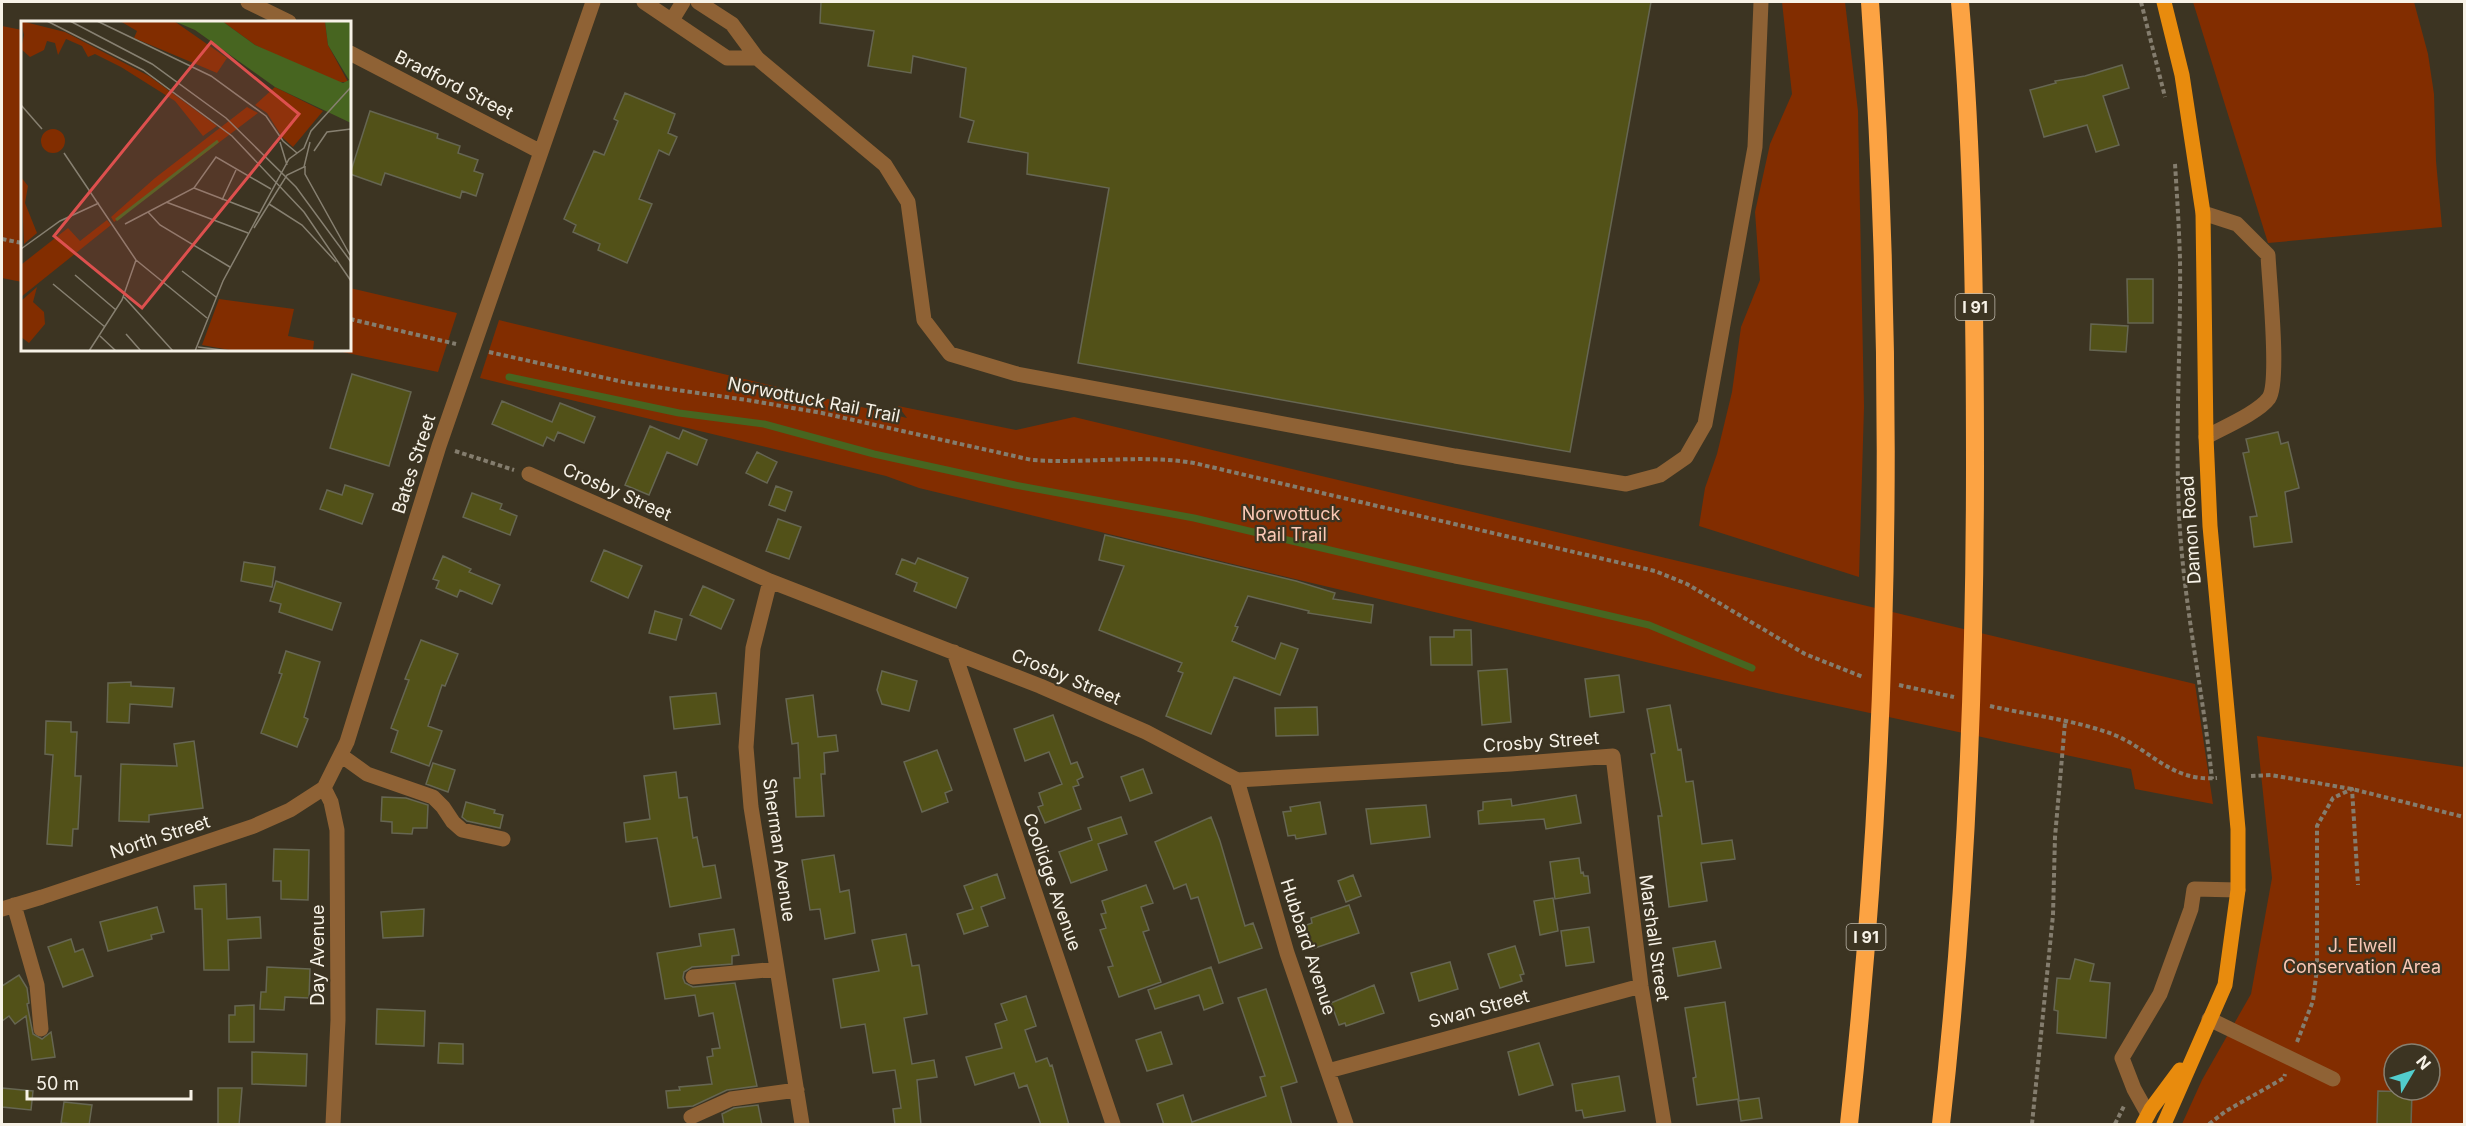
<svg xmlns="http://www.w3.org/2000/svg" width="2466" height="1126" font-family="Inter,sans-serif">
<rect width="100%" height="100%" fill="#3c3422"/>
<path fill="#822d00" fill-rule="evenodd" d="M1782,2h63l13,109 6,296 -5,170 -160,-51 6,-38 12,-34 15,-62 9,-65 19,-47 -5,-68 15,-68 22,-50z
M2193,2h221l14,52 6,40 2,67 6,66 -174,16z
M2,26l20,4v252l-20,-4z
M350,288l107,25 -19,59 -105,-22h17z
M499,320l408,98 -9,-12 118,24 58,-13 1121,267 18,120 -78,-15 -4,-20 -354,-76 -482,-114 -376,-91 -33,-12 -406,-98z
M2257,736l207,31v357h-282l20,-44 49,-86 21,-116zM2394,1054h36v36h-36z"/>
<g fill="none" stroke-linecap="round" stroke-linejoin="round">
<path stroke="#476520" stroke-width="7" d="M509,377l170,36 85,11 110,30 141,31 179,33 455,107 103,43"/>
</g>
<path fill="#525118" stroke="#666652" stroke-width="1.5" d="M821,2h830l-81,450 -492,-89 31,-175 -82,-14 1,-21 -60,-11 6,-21 -14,-4 6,-49 -53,-12 -2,17 -43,-7 6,-35 -54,-8z
M2122,65l7,23 -26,8 16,49 -23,7 -9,-27 -43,12 -14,-47 26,-7 -1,-2 30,-5z
M625,93l50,21 -7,19 9,4 -8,18 -10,-5 -20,49 13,5 -25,59 -29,-13 2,-6 -27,-12 3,-7 -12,-6 30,-68 10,4 14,-34 -4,-2z
M370,111l68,23 -1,4 23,8 -2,7 20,7 -4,11 9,3 -7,22 -14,-5 -2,7 -75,-25 -4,12 -31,-11z
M2127,279h26v44h-25z
M2091,324l37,2 -2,26 -36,-2z
M352,374l59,18 -22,74 -59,-18z
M502,401l50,21 8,-19 35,14 -11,26 -26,-11 -4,9 -7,-4 -4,9 -51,-22z
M650,426l29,13 4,-9 24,10 -10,25 -30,-13 -18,43 -24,-10z
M2278,432l3,12 7,-2 11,46 -14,4 7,50 -38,5 -4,-30 7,-1 -14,-63 6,-1 -3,-13z
M757,452l20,10 -10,21 -21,-10z
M345,485l28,9 -11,30 -42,-15 7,-19 15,5z
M776,486l16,6 -7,19 -16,-6z
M472,493l30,11 -2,5 17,7 -7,19 -47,-18z
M778,519l23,8 -12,32 -23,-8z
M1105,535l191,46 39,12 -2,6 40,6 -2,18 -63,-10 1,-2 -61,-15 -13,30 3,1 -6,14 43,18 6,-16 17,6 -18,46 -46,-18 -23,57 -45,-18 17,-43 -5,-2 4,-8 -83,-33 25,-64 -25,-6z
M604,550l38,16 -14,32 -37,-17z
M443,556l28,13 -2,3 31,13 -8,19 -32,-14 -3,7 -21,-9 3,-7 -6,-2z
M918,558l50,20 -12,30 -42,-17 3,-8 -21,-9 6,-15 13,5z
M244,562l31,5 -3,20 -31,-6z
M276,581l65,22 -9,27 -53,-18 2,-8 -11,-3z
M703,586l31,14 -13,29 -31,-14z
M655,611l27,8 -6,21 -27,-7z
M1454,630h17l1,35h-41l-1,-28h24z
M421,640l37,14 -13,32 -3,-1 -14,41 14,5 -13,35 -38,-14 7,-21 -7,-3 18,-48 -4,-1z
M286,651l34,11 -16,55 4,2 -11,28 -36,-14 21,-59 -3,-1z
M1507,669l4,53 -29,3 -4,-54z
M882,671l35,10 -8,30 -27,-7 -5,-14z
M1619,675l5,37 -34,5 -5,-38z
M131,682v4l43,2 -2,19 -42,-3 -1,19 -22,-1 1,-39z
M716,693l4,31 -46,5 -4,-32z
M813,695l5,42 18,-2 2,16 -14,2 1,21h-4l3,42 -28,1 -2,-39h6l-2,-35 -6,1 -6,-45z
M1670,705l8,45 3,-1 5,33 7,-1 9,63 30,-4 3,19 -34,4 6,38 -38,6 -11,-91h4l-11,-62 4,-1 -8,-44z
M1317,707l1,28 -42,1 -1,-28z
M1053,715l18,49 6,-2 6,15 -6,3 2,5 -6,2 8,22 -36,14 -7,-16 5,-2 -4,-12 23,-9 -13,-32 -24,9 -11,-32z
M46,721l25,1v10h6l-2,44h6l-3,53h-5l-1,17 -25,-2 6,-89 -8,-1z
M194,741l9,67 -54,7v7l-30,-1 2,-57 56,2 -3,-22z
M937,750l15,40 -7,3 3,9 -26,10 -18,-50z
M433,763l22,7 -7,22 -22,-8z
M1143,769l9,24 -22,8 -9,-24z
M676,772l3,26 8,-1 6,41 4,-1 6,30 12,-2 6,33 -51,9 -13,-69 -31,4 -2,-19 26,-4 -6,-43z
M1576,795l5,28 -35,6 -2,-10 -65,5 -1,-13 5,-1v-8l28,-3 1,7z
M382,797l24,1 22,7 -1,23h-14l-1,6 -20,-1v-11l-11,-1z
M466,802l29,8 -1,3 9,2 -3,13 -33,-7 -5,-4z
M1320,802l6,32 -30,5 -1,-4 -7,1 -5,-24 8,-1 -1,-4z
M1426,805l4,32 -59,7 -5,-35z
M1121,817l6,17 -29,10 9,26 -36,13 -12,-31 33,-12 -4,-12z
M1211,817l9,24 25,85 8,-3 9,25 -43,15 -21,-66 -7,2 -5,-15 -12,5 -19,-47z
M274,849l35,1 -1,50 -27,-1v-18h-8z
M834,855l6,37 9,-2 6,43 -30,6 -5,-30 -10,1 -8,-50z
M1579,858l2,15 2,-1 1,4h4l2,17 -35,6 -5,-37z
M997,874l8,24 -24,9 7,19 -24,8 -7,-20 16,-5 -9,-23z
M1353,875l8,21 -15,6 -8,-21z
M226,884l1,35 33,-2 1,21 -33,2 1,30h-25l-2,-61h-7l-1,-23z
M1146,885l7,18 -12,4 8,23 -6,2 18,50 -42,15 -11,-30 5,-1 -13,-36 6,-2 -5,-14 5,-1 -4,-12z
M1553,898l5,33 -18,4 -6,-34z
M1349,905l10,28 -47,16 -8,-23 8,-3 -1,-5z
M157,907l7,25 -13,3 1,4 -44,12 -8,-29z
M424,909l-1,27 -40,2 -2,-26z
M1589,927l5,35 -28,4 -5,-35z
M734,929l5,26 -7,1v8l-40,3 -8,5 -1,6 2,5 8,4 42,-4 22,103 -30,4 -34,16 -25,2 -2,-17 14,-1 -1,-3 33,-3 -5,-27 6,-1 -1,-7 8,-1 -7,-35 -14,3 -4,-21 -30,4 -8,-46 44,-7 -2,-12z
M906,934l6,32 7,-1 8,49 -23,4 8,46 22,-4 3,17 -20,3 4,45h-26l-2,-16 8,-1 -6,-38 -22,3 -8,-49 -24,4 -8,-49 46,-8 -7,-31z
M71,939l4,13 8,-3 10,27 -30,11 -15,-40z
M1715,941l6,27 -43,8 -5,-28z
M1515,946l9,28 -4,1 2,6 -22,7 -12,-34z
M2075,959l19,5 -4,17 20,2 -4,55 -49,-5 1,-22 -4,-1 3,-32 13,1z
M1450,962l8,27 -39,12 -8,-28z
M267,967l43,2 -1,29 -24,-1 -1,13 -24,-1 1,-17h5z
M1211,967l12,36 -19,7 -5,-15 -44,14 -7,-19z
M19,975l8,13 2,15 -2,1 6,30 9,5 9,-7 4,25 -23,3 -6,-44 -11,8 -6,-8 -7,5v-35z
M1374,985l10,28 -38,13 -1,-3 -6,2 -8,-22z
M1266,989l31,93 -16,5 11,38h-128l-7,-21 26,-9 9,27 74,-26 -6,-19 5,-1 -27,-78z
M1026,996l10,30 -11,4 11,32 11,-4 3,8 2,-1 17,60h-28l-14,-40 -8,3 -5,-15 -39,12 -9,-28 36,-9 -7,-24 12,-4 -6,-16z
M1725,1002l14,97 -42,6 -4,-27 3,-1 -11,-69z
M254,1005v37h-25v-27h6v-9z
M377,1009l48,2 -1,35 -48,-2z
M1161,1032l11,32 -25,7 -11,-31z
M439,1043l24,1v20l-25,-1z
M1539,1043l14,42 -34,10 -11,-43z
M252,1052l55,2 -1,32 -54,-2z
M1619,1076l6,35 -41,7 -2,-8 -6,1 -4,-27z
M2,1088l31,3 -2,19 -29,-3z
M218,1088h24l-3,37h-21z
M2378,1091l34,1 -1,33h-34z
M1759,1098l3,20 -21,3 -3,-20z
M64,1102l28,3 -3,20 -28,-2z
M758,1105l4,20h-38l-2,-11 12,-6z"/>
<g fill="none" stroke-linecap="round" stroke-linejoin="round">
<path stroke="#847d6e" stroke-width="4" stroke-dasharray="4.5 3" stroke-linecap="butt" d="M2141,2l24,95
M2175,164c2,31 4,63 5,95 1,85 -5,169 -1,254 4,89 24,177 33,266
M2,239l20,4
M350,319l106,25
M489,352l139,31 119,17 75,13 210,47c53,4 109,-6 162,3l461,108 32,13 118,70 58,23
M455,451l59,19
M1899,685l55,12
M1990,706c39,9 85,14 122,28 39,15 58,48 105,44
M2251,776l20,-1 81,14 112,28
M2297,1042l16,-41 4,-33v-142l16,-28 19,-9 6,96
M2032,1124l21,-209 2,-78 10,-114
M2115,1124l9,-18
M2209,1124l17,-13 58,-33 1,-4"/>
<path stroke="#8f6235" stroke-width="15" d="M248,2l41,20
M644,2l83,56h30
M698,2l34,22 25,34 128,107 23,37 16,118 26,34 67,20 438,82 171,28 34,-9 26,-18 19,-33 50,-277 6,-145
M672,20l11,-18
M350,53l191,99
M2203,213l34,11 31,31c1,25 12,126 1,143 -11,15 -47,30 -63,39
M529,474l241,107 270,105 106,46 91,48 274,-16 102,-8 28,230 23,138
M770,581l-17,67 -7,99 5,60 51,317
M954,652l159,472
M342,756l25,18 66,23 10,10 10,15 9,8 41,9
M1237,780l50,173 59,171
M324,788l7,14 6,28 1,190 -5,104
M14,905l23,80 4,44
M2,909l40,-12 212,-71 36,-16 34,-22 23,-46 92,-296 154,-444
M693,977l84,-8
M2209,1019l124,60
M1328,1071l313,-85
M2148,1114l-14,-25 -12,-31 38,-64 31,-85 3,-20 44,1
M691,1117l40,-18 66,-9"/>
<path stroke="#e88b0d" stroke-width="15" d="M2143,1124l8,-15 29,-39
M2164,1124l61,-139 13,-95v-61l-28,-303 -4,-89 -3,-224 -21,-138 -18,-73"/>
<path stroke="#fca343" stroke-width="18" d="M1849,1124c41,-372 47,-749 21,-1122
M1941,1124c25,-219 34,-439 34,-659 0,-155 -2,-309 -15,-463"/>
</g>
<g text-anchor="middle" stroke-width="4.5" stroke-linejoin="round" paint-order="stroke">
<g fill="#3c3422" stroke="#bfb9ac" stroke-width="1.5">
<rect x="1955.5" y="294" width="39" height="26" rx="4.5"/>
<rect x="1846.5" y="924" width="39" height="26" rx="4.5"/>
</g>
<g font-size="16" font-weight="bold" fill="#f7f2e7">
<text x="1975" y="313">I 91</text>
<text x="1866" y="943">I 91</text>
</g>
<g font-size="18" fill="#f7f2e7" stroke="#3c3422">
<text transform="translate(454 85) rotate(27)" y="6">Bradford Street</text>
<text transform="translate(814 400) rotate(11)" y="6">Norwottuck Rail Trail</text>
<text transform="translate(414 464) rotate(-72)" y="6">Bates Street</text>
<text transform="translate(617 492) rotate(24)" y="6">Crosby Street</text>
<text transform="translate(2191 530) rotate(-94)" y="6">Damon Road</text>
<text transform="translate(1066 677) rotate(23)" y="6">Crosby Street</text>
<text transform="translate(1541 742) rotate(-4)" y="6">Crosby Street</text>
<text transform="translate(160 837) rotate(-18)" y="6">North Street</text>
<text transform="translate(779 850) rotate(82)" y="6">Sherman Avenue</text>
<text transform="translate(1052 882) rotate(71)" y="6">Coolidge Avenue</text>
<text transform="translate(1654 938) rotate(82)" y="6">Marshall Street</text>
<text transform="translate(1308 947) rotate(72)" y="6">Hubbard Avenue</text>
<text transform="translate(318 955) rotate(-90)" y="6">Day Avenue</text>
<text transform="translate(1479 1009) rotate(-15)" y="6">Swan Street</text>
</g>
<g font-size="18" fill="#fbc9b6" stroke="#3c3422">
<text x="1291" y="520">Norwottuck<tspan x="1291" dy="21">Rail Trail</tspan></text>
<text x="2362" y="952">J. Elwell<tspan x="2362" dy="21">Conservation Area</tspan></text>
</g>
</g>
<g transform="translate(21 21)">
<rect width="330" height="330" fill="#3c3422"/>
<path d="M0,0l44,11 84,44 68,50 -14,10 -28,-35 -54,-34 -26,-13 -7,3 -6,-11 -16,-7 -8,16 -3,-12 -8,-2 -3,9 -14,7 -9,-8 3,-14zM99,0h54l53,37 -10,15 -83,-35 3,-7zM201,0h103l3,24 20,37h-10l-42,-17 -41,-20zM254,66l48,24 -30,36 -11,-10 -15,-24 -12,-8zM226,86l11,6 -144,109 -3,-5 44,-39zM20 120a12 12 0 1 1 24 0a12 12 0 1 1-24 0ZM0,156l7,9 -3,17 12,30 -13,11zM86,199l4,5 -90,72 1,-33 46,-36 12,13zM16,266l-4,15 11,10 1,12 -16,19 -8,-6v-36zM198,278l75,10 -6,27 26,5 -1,10h-78l-33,-6z" fill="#822d00"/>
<path d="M153,0h48l33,24 88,38 6,-3 -21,-35 -3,-24h26v102l-76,-36 -80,-57z" fill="#476520"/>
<path fill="none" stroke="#476520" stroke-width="3" d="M95,199l102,-79"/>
<path fill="none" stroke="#878071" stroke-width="1.5" d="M26,0l96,49 89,66 72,76 47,69M49,0l82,43 74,54 70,69 55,75M76,0l114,55 55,40 17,25 14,12M0,84l21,24M259,121l7,23M293,130l13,-19 24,-3M43,132l72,107M284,145v8l45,81M173,167l65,25M201,179l14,-30M145,181l82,31M248,183l33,21 34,37M127,191l12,13 70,42M104,203l69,-36 22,-31 55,32M233,207l33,-53 17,-8 6,-25M0,228l39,-28 39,-18M115,239l71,58M161,250l34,26M54,254l41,35M32,263l52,43M103,276l49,54M105,313l15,17M79,315l16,15M177,326l32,4M68,330l33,-51 14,-40M174,330l28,-70 66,-122 15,-11 7,-17 40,-44"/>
<path fill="#dd504e" fill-opacity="0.15" stroke="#dd504e" stroke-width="3" d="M190,21l88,72 -157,194 -88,-72z"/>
<rect width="330" height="330" fill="none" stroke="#f7f2e7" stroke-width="3"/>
</g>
<rect width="2466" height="1126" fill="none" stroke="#f7f2e7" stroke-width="6"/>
<g transform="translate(2412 1072) rotate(51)"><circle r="28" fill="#3c3422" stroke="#878071" stroke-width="1.5"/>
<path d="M0-4.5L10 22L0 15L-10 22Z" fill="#52cdcd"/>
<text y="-9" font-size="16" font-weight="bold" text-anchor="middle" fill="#f7f2e7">N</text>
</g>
<path d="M27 1090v9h164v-9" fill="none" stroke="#f7f2e7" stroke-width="3"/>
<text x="36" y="1090" font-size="18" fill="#f7f2e7" stroke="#3c3422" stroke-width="4.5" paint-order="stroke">50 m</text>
</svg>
